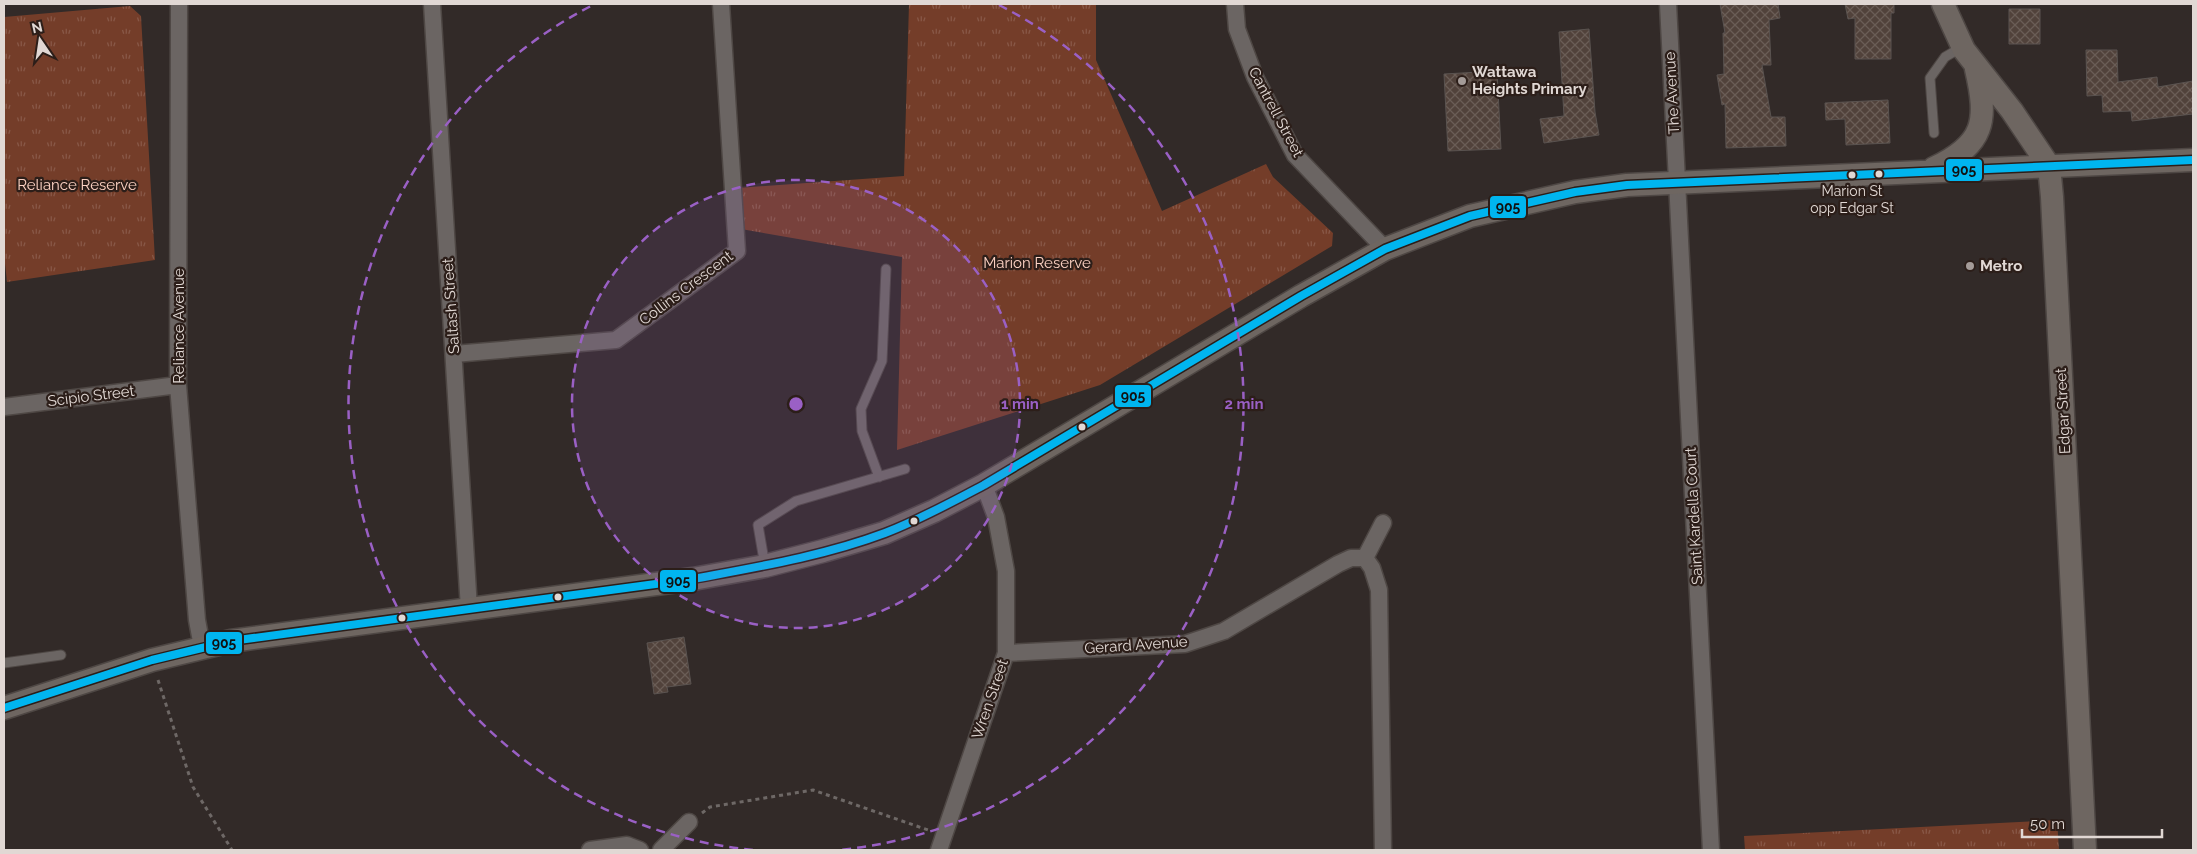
<svg xmlns="http://www.w3.org/2000/svg" width="2197" height="854" font-family="Raleway,sans-serif">
<defs>
<pattern id="park-tufts" width="24" height="20" patternUnits="userSpaceOnUse" patternTransform="scale(1.25)"><rect width="24" height="20" fill="#743d29"/><path d="M3 7l-1-3M5 7V3M7 7l1-3M15 17l-1-3M17 17v-4M19 17l1-3" fill="none" stroke="#885847"/></pattern>
<pattern id="building-cross-hatch" width="8" height="8" patternUnits="userSpaceOnUse" patternTransform="scale(1.25)"><rect width="8" height="8" fill="#51423b"/><path d="M0 0l8 8M0 8l8-8" fill="none" stroke="#6a5d56"/></pattern>
</defs>
<rect width="100%" height="100%" fill="#322a28"/>
<path fill="url(#park-tufts)" d="M909,4h187v56l66,151 104,-47 7,13 60,56 -1,13 -232,139 -203,65 5,-193 -161,-28 -3,-41 166,-12z
M130,6l11,10 14,244 -148,22 -3,-28v-237z
M2057,820l2,30h-314l-1,-14z"/>
<path fill="url(#building-cross-hatch)" stroke="#5a5350" d="M1720,4h58l2,14 -11,2 2,45h-9l9,52h14l1,29 -60,2 -1,-44 -3,1 -5,-30 7,-1 -1,-41h2z
M1845,4h49v9h-3v46h-36v-41l-7,1z
M2009,9h31v35h-31z
M1589,29l6,83 4,23 -55,8 -4,-24 24,-3 -5,-84z
M2086,50h31l1,32 39,-5 1,10 35,-6v33l-61,7 -1,-10 -28,1 -1,-17 -15,1z
M1497,71l4,78 -53,2 -4,-77z
M1888,100l2,43 -44,2 -1,-26 -19,1 -1,-17z
M684,637l7,47 -24,3 1,5 -14,2 -7,-51z"/>
<g fill="none" stroke-linecap="round" stroke-linejoin="round">
<defs>
<path id="lane" d="M1934,133l-4,-55 15,-21 17,-10
M879,477l-17,-46 -1,-22 21,-48 4,-92
M765,566l-7,-41 38,-24 109,-32
M4,663l57,-8"/>
<path id="street" d="M179,4l-1,381 19,235 5,27
M432,4l37,605
M1235,4l2,25 18,48 40,78 90,94
M1668,4l43,846
M454,354l162,-14 121,-89 -16,-247
M4,407l174,-22
M1365,558l18,-35
M1006,653l179,-9 39,-13 114,-67 13,-6h14l7,10 7,22 4,260
M590,850l37,-5 13,5
M661,850l28,-28
M939,850l67,-197v-82l-10,-54 -12,-32"/>
<path id="secondary" d="M1943,4l21,46 48,61 37,55 3,31 33,653
M1934,168c51,-24 54,-47 42,-99
M4,708l148,-48 79,-19 462,-62 72,-13 58,-15 61,-18 50,-22 50,-26 317,-189 84,-47 85,-33 105,-24 52,-7 566,-25"/>
</defs>
<use href="#lane" stroke="#4e4744" stroke-width="11"/>
<use href="#street" stroke="#4e4744" stroke-width="19"/>
<use href="#secondary" stroke="#4e4744" stroke-width="25"/>
<path stroke="#6e6866" stroke-width="3" stroke-dasharray="4 4" stroke-linecap="butt" d="M158,680l35,107 39,63
M702,813l8,-6 103,-17 115,40"/>
<use href="#lane" stroke="#6b6563" stroke-width="9"/>
<use href="#street" stroke="#6b6563" stroke-width="16"/>
<use href="#secondary" stroke="#6e6661" stroke-width="22"/>
<defs>
<path id="bus-1" d="M4,708l148,-48 79,-19 462,-62c64,-12 131,-23 192,-46 34,-13 67,-31 99,-48l317,-189 84,-47 85,-33 105,-24 52,-7 566,-25"/>
</defs>
<use href="#bus-1" stroke="#2c1e19" stroke-width="11"/>
<use href="#bus-1" stroke="#00b5ef" stroke-width="8"/>
</g>
<circle cx="796" cy="404" r="224" fill="#9a60c5" fill-opacity=".12"/>
<g fill="none" stroke="#9a60c5" stroke-width="2.5" stroke-dasharray="9 6">
<circle cx="796" cy="404" r="224"/>
<path d="M753 850A448 448 0 0 1 593 5M999 5A448 448 0 0 1 839 850"/>
</g>
<g fill="#a49b98" stroke="#2c1e19" stroke-width="2">
<circle cx="1462" cy="81" r="5"/>
<circle cx="1970" cy="266" r="5"/>
</g>
<g fill="#e1d8d4" stroke="#2c1e19" stroke-width="2">
<circle cx="1879" cy="174" r="4.5"/>
<circle cx="1852" cy="175" r="4.5"/>
<circle cx="1082" cy="427" r="4.5"/>
<circle cx="914" cy="521" r="4.5"/>
<circle cx="558" cy="597" r="4.5"/>
<circle cx="402" cy="618" r="4.5"/>
</g>
<g text-anchor="middle" stroke-width="4.5" stroke-linejoin="round" paint-order="stroke">
<g font-size="14" fill="#e1d8d4" stroke="#2c1e19">
<text x="1852" y="196">Marion St<tspan x="1852" dy="17">opp Edgar St</tspan></text>
</g>
<g font-size="15" font-weight="bold" fill="#e1d8d4" stroke="#2c1e19" text-anchor="start">
<text x="1472" y="77">Wattawa<tspan x="1472" dy="17">Heights Primary</tspan></text>
<text x="1980" y="271">Metro</text>
</g>
<g font-size="15" fill="#e1d8d4" stroke="#2c1e19">
<text transform="translate(1672 93) rotate(-93)" y="5">The Avenue</text>
<text transform="translate(1276 112) rotate(62)" y="5">Cantrell Street</text>
<text transform="translate(686 288) rotate(-37)" y="5">Collins Crescent</text>
<text transform="translate(451 306) rotate(-94)" y="5">Saltash Street</text>
<text transform="translate(179 326) rotate(-90)" y="5">Reliance Avenue</text>
<text transform="translate(91 396) rotate(-7)" y="5">Scipio Street</text>
<text transform="translate(2063 411) rotate(-93)" y="5">Edgar Street</text>
<text transform="translate(1694 516) rotate(-93)" y="5">Saint Kardella Court</text>
<text transform="translate(1136 645) rotate(-4)" y="5">Gerard Avenue</text>
<text transform="translate(990 699) rotate(-71)" y="5">Wren Street</text>
</g>
<g font-size="15" fill="#fdd2c3" stroke="#2c1e19">
<text x="77" y="190">Reliance Reserve</text>
<text x="1037" y="268">Marion Reserve</text>
</g>
</g>
<circle cx="796" cy="404" r="8" fill="#9a60c5" stroke="#2c1e19" stroke-width="2.5"/>
<g font-size="15" text-anchor="middle" font-weight="bold" fill="#9a60c5" stroke="#2c1e19" stroke-width="4.5" stroke-linejoin="round" paint-order="stroke">
<text x="1020" y="409">1 min</text>
<text x="1244" y="409">2 min</text>
</g>
<g stroke="#2c1e19" stroke-width="2">
<rect x="1945" y="158" width="38" height="24" rx="5" fill="#00b5ef"/>
<rect x="1489" y="195" width="38" height="24" rx="5" fill="#00b5ef"/>
<rect x="1114" y="384" width="38" height="24" rx="5" fill="#00b5ef"/>
<rect x="659" y="569" width="38" height="24" rx="5" fill="#00b5ef"/>
<rect x="205" y="631" width="38" height="24" rx="5" fill="#00b5ef"/>
</g>
<g font-size="14" text-anchor="middle" font-weight="bold" fill="#111">
<text x="1964" y="175">905</text>
<text x="1508" y="212">905</text>
<text x="1133" y="401">905</text>
<text x="678" y="586">905</text>
<text x="224" y="648">905</text>
</g>
<rect width="2197" height="854" fill="none" stroke="#e1d8d4" stroke-width="10"/>
<g transform="translate(40 40) rotate(347)" stroke="#2c1e19" stroke-width="4" paint-order="stroke">
<path d="M0-4L9 19L0 12L-9 19Z" fill="#e1d8d4"/>
<text y="-8" font-size="14" font-weight="bold" text-anchor="middle" fill="#e1d8d4">N</text>
</g>
<path d="M2022 829v8h140v-8" fill="none" stroke="#e1d8d4" stroke-width="2.5"/>
<text x="2030" y="829" font-size="15" fill="#e1d8d4" stroke="#2c1e19" stroke-width="4" paint-order="stroke">50 m</text>
</svg>
